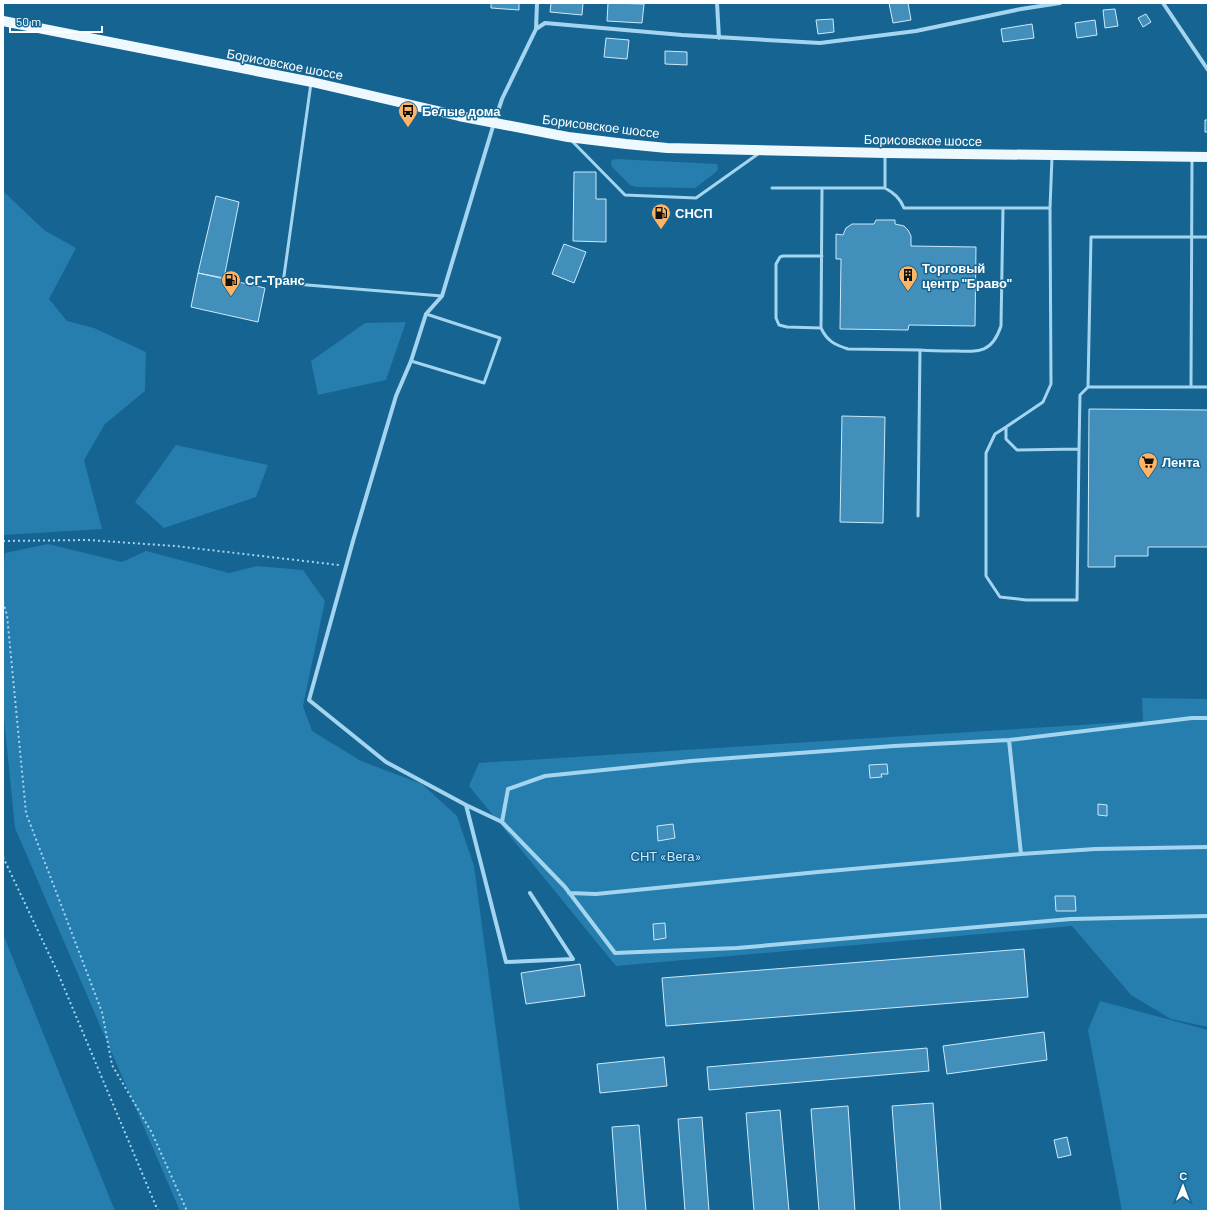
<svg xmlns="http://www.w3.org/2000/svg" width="1211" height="1214" font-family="Barlow,sans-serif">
<rect width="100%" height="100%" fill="#166491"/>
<path fill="#257eae" d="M616,159l101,5 1,5 -3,4 -20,15 -59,-1 -6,-2 -18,-18 -1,-4 1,-3z
M3,191l41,39 32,18 -27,51 18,22 27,7 52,24 -1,39 -40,33 -21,36 18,69 -99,6z
M406,322l-20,58 -68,15 -7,-34 54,-38z
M176,445l92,20 -12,32 -92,31 -29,-26z
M48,544l74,18 24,-11 83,22 28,-7 46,4 22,31 -22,105 9,25 49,30 61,23 35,32 17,50 46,345h-340l-165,-383 -12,-119v-135l2,-21z
M1142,698l66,1v328l-37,-8 -40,-24 -59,-69 -456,40 -147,-180 10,-23 664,-42z
M3,934l112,277h-112z
M1100,1001l108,29v181h-86l-34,-181z"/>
<path fill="#438fbb" stroke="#cbeafb" d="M491,3h28v7l-28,-2z
M551,3h32l-1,12 -32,-3z
M608,3l36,1 -2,19 -35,-2z
M889,3h19l3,17 -18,3z
M1115,9l3,17 -13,2 -2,-18z
M1146,14l5,8 -8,5 -5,-9z
M833,19l1,13 -16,2 -2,-14z
M1095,20l2,15 -20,3 -2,-15z
M1032,24l2,14 -31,4 -2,-13z
M606,38l23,2 -2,19 -23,-2z
M665,51l22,1v13l-22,-1z
M1205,120h3v12h-3z
M574,172h22v27h10v43l-33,-1z
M216,196l23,6 -15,76 -26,-5z
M876,220h19v4l9,2 4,4 3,6v10l65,1 -1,79 -66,-1 -1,5 -68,-1 1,-70h-5v-25l7,1 3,-7 6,-4h22z
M564,244l22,8 -12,31 -22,-9z
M198,273l67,15 -7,34 -67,-15z
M1089,409l119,1v137h-60v9h-33v11h-27z
M842,416l43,1 -2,106 -43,-1z
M887,764l1,10h-7l1,3 -12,1 -1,-13z
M1098,804l9,1v11l-9,-1z
M673,824l2,14 -17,3 -1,-15z
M1055,896h20l1,15h-20z
M665,923l1,15 -12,2 -1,-16z
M1024,949l4,48 -362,29 -4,-48z
M580,964l5,32 -59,8 -5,-31z
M1044,1032l3,28 -100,14 -4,-28z
M927,1048l2,23 -220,19 -2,-23z
M664,1057l3,29 -67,7 -3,-29z
M933,1103l8,108h-41l-8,-105z
M848,1106l7,105h-36l-8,-102z
M780,1110l9,101h-35l-8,-98z
M702,1117l7,94h-24l-7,-92z
M639,1125l7,86h-28l-6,-84z
M1067,1137l4,18 -13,3 -4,-18z"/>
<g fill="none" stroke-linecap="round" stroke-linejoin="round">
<path stroke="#a4d5f0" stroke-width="2" stroke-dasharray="2 3" stroke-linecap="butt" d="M3,541l85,-1 87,6 164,19
M3,602l4,13 19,198 76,199 10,53 40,68 35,78
M3,857l54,114 101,240"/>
<path stroke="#a4d5f0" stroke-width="3" d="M311,83l-28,200 159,13
M572,141l53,54 71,3 62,-44
M1052,157l-2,51 1,176 -8,18 -37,25v12l11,11 62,-1 1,-54 8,-8h120
M772,188h50
M885,188v-34
M821,328l-34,-1 -8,-2 -3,-7v-54l4,-7 3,-1h39
M920,350l-72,-1c-13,-4 -21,-8 -27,-21l1,-140h63c9,5 15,10 19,20h146
M411,361l73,22 16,-45 -74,-24
M1088,387l3,-150h117
M1191,387l1,-228
M1006,427l-11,7 -9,19v123l14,21 26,3h51l2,-151
M918,516l2,-166c12,1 23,1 35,1 24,1 37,2 46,-25l2,-118"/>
<path stroke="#a4d5f0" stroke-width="4" d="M717,3l2,35
M1060,3l-39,6 -105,22 -96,12 -138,-8 -137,-12 -9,6 -34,70 -8,24 -52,173 -16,18 -15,47 -15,35 -43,145 -44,159 77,62 80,43 36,17 63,65 50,66 122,-5 334,-29 137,-3
M1163,3l45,67
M536,29l1,-26
M1009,740l12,114
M466,805l40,157 67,-3 -43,-66
M502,822l6,-33 37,-13 146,-15 203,-15 115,-6 183,-22h16
M569,893l27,1 222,-22 203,-18 74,-5 113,-2"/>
<path stroke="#edf8ff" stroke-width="10" d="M3,21l309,61 147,34 109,21 58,7 41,4 218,5 323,4"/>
</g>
<defs>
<symbol id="bus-pin" viewBox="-11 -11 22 30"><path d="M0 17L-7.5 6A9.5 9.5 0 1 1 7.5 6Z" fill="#ffb463" stroke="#166491"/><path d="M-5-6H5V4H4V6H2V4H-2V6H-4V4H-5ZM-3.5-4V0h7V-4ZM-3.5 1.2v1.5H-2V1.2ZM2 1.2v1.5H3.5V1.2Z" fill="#111"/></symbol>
<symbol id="fuel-pin" viewBox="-11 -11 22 30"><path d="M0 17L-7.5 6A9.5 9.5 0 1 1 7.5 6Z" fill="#ffb463" stroke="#166491"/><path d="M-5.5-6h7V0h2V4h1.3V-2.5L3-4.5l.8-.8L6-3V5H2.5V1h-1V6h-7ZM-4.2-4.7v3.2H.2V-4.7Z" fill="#111"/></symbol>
<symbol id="building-pin" viewBox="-11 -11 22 30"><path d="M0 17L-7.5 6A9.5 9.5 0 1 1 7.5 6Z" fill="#ffb463" stroke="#166491"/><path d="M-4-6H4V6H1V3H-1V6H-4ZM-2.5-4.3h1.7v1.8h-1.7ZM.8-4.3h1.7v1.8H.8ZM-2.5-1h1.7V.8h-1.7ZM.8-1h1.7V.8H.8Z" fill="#111"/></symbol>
<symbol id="supermarket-pin" viewBox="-11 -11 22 30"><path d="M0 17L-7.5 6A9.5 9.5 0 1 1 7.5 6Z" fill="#ffb463" stroke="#166491"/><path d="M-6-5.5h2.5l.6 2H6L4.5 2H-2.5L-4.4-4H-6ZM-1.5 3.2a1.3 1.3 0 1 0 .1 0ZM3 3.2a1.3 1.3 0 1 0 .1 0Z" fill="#111"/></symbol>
</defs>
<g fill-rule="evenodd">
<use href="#bus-pin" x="397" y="100" width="22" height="30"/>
<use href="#fuel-pin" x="650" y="202" width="22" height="30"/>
<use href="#building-pin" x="897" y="264" width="22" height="30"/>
<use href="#fuel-pin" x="220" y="269" width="22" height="30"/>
<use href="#supermarket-pin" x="1137" y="451" width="22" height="30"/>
</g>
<g text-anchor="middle" stroke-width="3" stroke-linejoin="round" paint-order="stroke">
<g font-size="13" fill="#fff" stroke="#166491">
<text transform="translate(285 64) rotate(11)" y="5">Борисовское шоссе</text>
<text transform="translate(601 126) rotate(7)" y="5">Борисовское шоссе</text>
<text transform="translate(923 140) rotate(1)" y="5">Борисовское шоссе</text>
</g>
<g font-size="13" font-weight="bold" fill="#fff" stroke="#166491" text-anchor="start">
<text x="422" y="116">Белые дома</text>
<text x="675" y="218">СНСП</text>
<text x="922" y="273">Торговый<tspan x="922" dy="15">центр "Браво"</tspan></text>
<text x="245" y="285">СГ-Транс</text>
<text x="1162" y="467">Лента</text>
</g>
<g font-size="13" fill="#cbeafb" stroke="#166491">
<text x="666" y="861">СНТ «Вега»</text>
</g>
</g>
<rect width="1211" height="1214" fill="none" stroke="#ffffff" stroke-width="8"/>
<g transform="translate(1183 1186) rotate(1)" stroke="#166491" stroke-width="3" paint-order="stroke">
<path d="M0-3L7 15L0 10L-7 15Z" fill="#ffffff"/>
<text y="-6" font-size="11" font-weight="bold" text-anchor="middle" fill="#ffffff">С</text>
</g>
<path d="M10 26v6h92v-6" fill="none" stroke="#ffffff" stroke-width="2"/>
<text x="16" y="26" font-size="12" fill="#ffffff" stroke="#166491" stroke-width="3" paint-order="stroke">50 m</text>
</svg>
